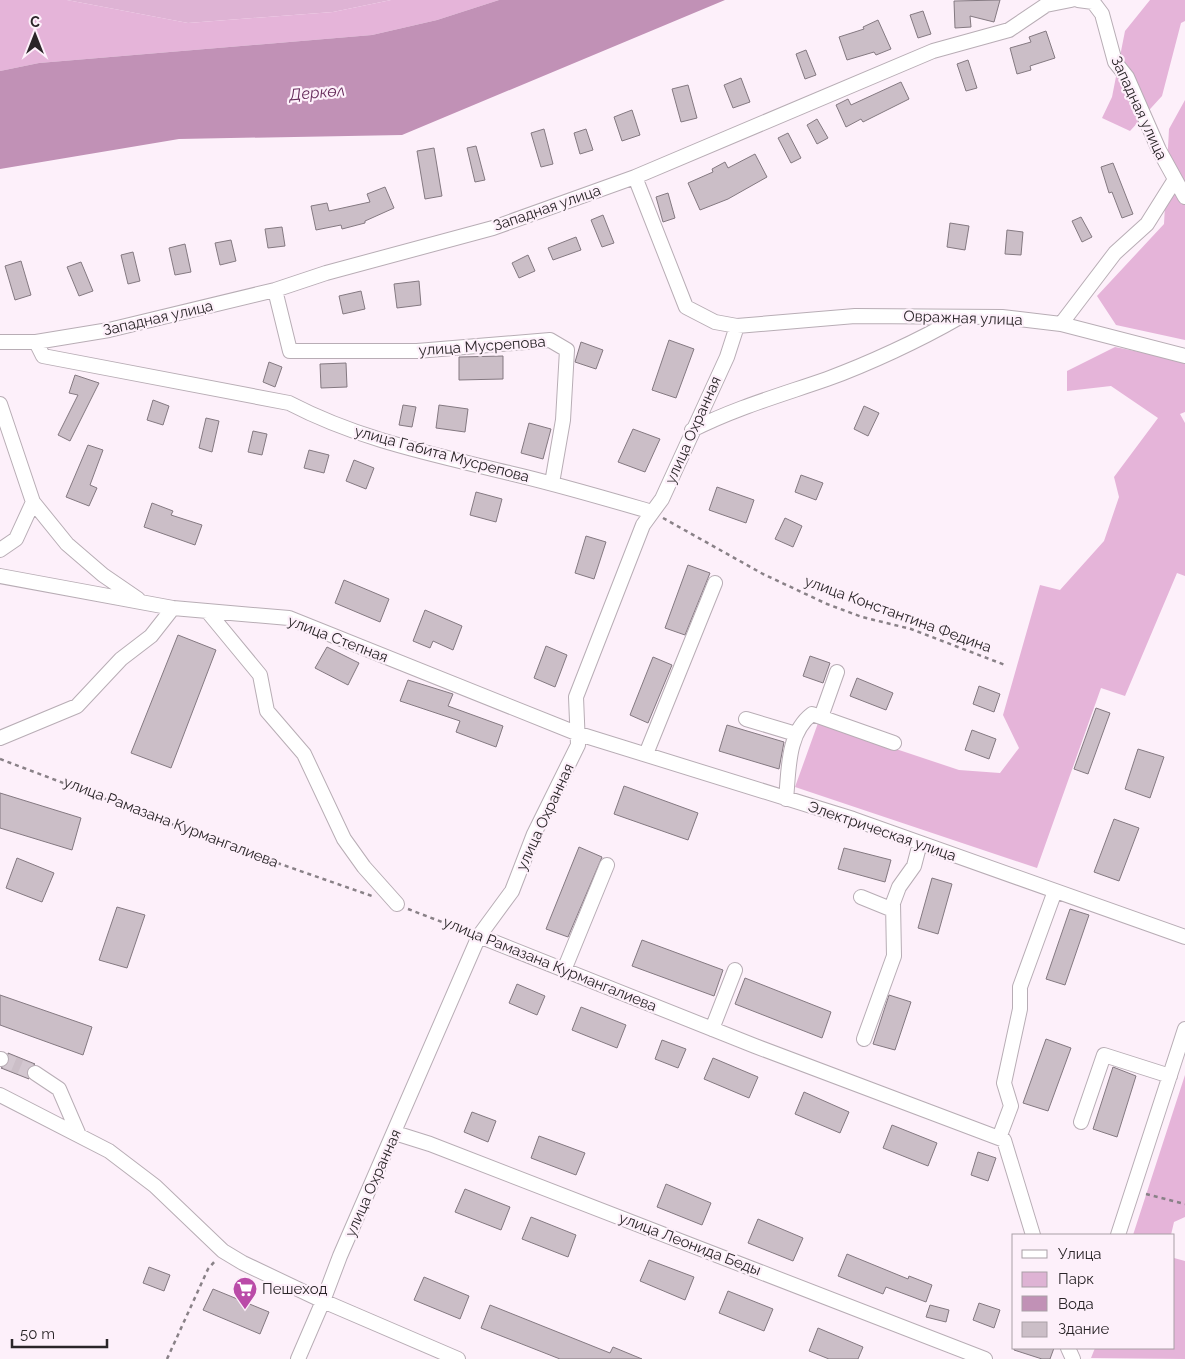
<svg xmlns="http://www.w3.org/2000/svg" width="1185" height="1359" font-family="Raleway,sans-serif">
<rect width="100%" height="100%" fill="#fdf0fa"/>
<path fill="#deb3d4" d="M67,0h324l-58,12 -145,11z"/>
<path fill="#e5b4d9" d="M0,0h67l121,23 145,-11 58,-12h108l-62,20 -65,15 -333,28 -39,8z
M1150,0h35v21l-4,2 -19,73 -32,35 -28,-13 10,-21 13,-66z
M1185,100v240l-69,-15 -19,-29 67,-72 5,-95z
M1115,347l70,14v51l-5,2 5,9v153l-8,-3 -52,123 -24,-8 -64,180 -242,-81 23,-64 141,47 41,3 19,-25 -16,-33 37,-130 20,5 44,-49 15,-44 -5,-20 44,-59 -47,-32 -44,5v-20z
M1185,1075v142l-11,5 -3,13h-38z
M1174,1258l11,3v98l-94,-1 4,-10h79z"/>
<path fill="#c191b6" d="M499,0h226l-323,135 -223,4 -179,30v-98l39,-8 333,-28 65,-15z"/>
<path fill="#cbbec7" stroke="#847981" d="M1000,0l-6,22 -24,-6 1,11 -16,1 -1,-27z
M923,11l8,23 -13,4 -8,-23z
M878,20l13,29 -15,6 -2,-3 -27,8 -8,-23 25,-8 -1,-2z
M1046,31l9,27 -25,8 1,4 -14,4 -7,-26 21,-6 -2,-5z
M806,50l10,25 -11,4 -9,-25z
M968,60l9,28 -11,3 -9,-27z
M741,78l9,24 -17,6 -9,-23z
M901,82l8,17 -46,23 -2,-3 -15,8 -10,-22 12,-6 3,6z
M688,85l9,33 -16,4 -9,-33z
M632,110l8,25 -18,6 -8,-24z
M817,119l11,19 -11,6 -10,-19z
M544,129l9,35 -12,3 -10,-34z
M586,129l7,21 -13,4 -6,-21z
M788,133l13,25 -10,5 -13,-25z
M476,146l9,34 -10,2 -8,-34z
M434,148l8,48 -17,3 -8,-48z
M755,154l12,23 -39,22 -28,11 -12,-27 25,-11 -1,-3 13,-7 3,6z
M1113,163l20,51 -11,4 -10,-26 -3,1 -8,-26z
M385,187l9,21 -29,13v2l-23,6 -1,-4 -25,5 -5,-24 16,-3 2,8 41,-9 -3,-8z
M668,193l7,25 -12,4 -7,-25z
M603,215l11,28 -12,4 -11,-27z
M1081,217l11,20 -10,5 -10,-21z
M950,223l19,3 -4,24 -18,-3z
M282,227l3,19 -17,2 -3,-19z
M1007,230l16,2 -2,23 -16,-1z
M576,237l5,13 -28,10 -5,-12z
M231,240l5,21 -16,4 -5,-22z
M185,244l6,28 -16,3 -6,-27z
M133,252l7,29 -12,3 -7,-29z
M528,255l7,16 -16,7 -7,-15z
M21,261l10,34 -16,5 -10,-34z
M81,262l12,29 -14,5 -12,-29z
M419,281l2,24 -24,3 -3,-24z
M361,291l4,18 -22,5 -4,-18z
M669,340l25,9 -18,49 -24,-8z
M581,342l22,8 -7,19 -21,-7z
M503,356v23l-44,1v-23z
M269,362l13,5 -7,20 -12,-5z
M346,363l1,24 -26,1 -1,-24z
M75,375l24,8 -29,58 -12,-6 20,-40 -9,-2z
M153,400l16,6 -6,19 -16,-5z
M403,405l13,2 -4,20 -13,-2z
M439,405l29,4 -3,23 -29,-4z
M864,406l15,7 -11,23 -14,-7z
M206,418l13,3 -7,31 -13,-4z
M529,423l22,6 -8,30 -22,-6z
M633,429l27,10 -15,33 -27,-10z
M253,431l14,3 -5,21 -14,-3z
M88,445l15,5 -13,35 7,3 -8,18 -23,-9z
M309,450l20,5 -5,18 -20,-5z
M354,460l20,8 -8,21 -20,-8z
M801,475l22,8 -7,17 -21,-8z
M717,487l37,13 -8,23 -37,-13z
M476,492l26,7 -6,23 -26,-7z
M152,503l21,8 -2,4 31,10 -7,20 -51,-18z
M785,518l17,8 -9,21 -18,-8z
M586,536l20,6 -12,37 -19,-6z
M688,565l22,8 -25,62 -20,-7z
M344,580l45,19 -9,23 -45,-19z
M425,610l37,16 -9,24 -20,-9 -3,7 -17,-7z
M178,635l38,15 -45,118 -40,-15z
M546,646l21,9 -12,32 -21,-9z
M327,647l32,16 -11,22 -33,-17z
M810,656l20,7 -7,20 -20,-7z
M653,657l19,8 -24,58 -18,-8z
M857,678l36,15 -7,17 -36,-14z
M408,680l45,14 -5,12 55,20 -7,21 -40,-15 4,-11 -60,-20z
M979,686l21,8 -6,18 -21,-8z
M1096,708l14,5 -22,61 -14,-5z
M727,725l57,17 -5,27 -60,-18z
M972,730l24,9 -7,20 -24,-9z
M1138,749l26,8 -14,41 -25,-9z
M624,786l74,27 -10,27 -74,-26z
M0,793l81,25 -9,32 -72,-22z
M1114,819l25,9 -20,53 -25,-9z
M579,847l23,10 -34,80 -22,-8z
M844,848l47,12 -6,22 -47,-13z
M17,858l37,15 -12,29 -36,-14z
M932,878l20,6 -14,50 -20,-6z
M117,907l28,8 -18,53 -28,-8z
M1070,909l19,6 -24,70 -19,-6z
M642,940l81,30 -9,26 -82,-30z
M745,978l86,34 -9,26 -87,-34z
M517,984l28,12 -8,19 -28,-12z
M0,995l92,32 -9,28 -83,-30z
M889,995l22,7 -16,48 -22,-6z
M581,1007l45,18 -9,23 -45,-18z
M1046,1039l25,9 -23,63 -25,-8z
M662,1040l24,9 -8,19 -23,-9z
M8,1053l27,11 -7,5 1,10 -28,-11 8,-5z
M713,1058l45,19 -9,21 -45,-19z
M1113,1067l23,9 -19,61 -24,-8z
M804,1092l45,20 -9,21 -45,-19z
M472,1112l24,9 -8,21 -24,-10z
M892,1125l45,18 -9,23 -45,-18z
M539,1136l46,17 -9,22 -45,-17z
M978,1152l18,6 -8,23 -17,-6z
M666,1184l45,19 -9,22 -45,-18z
M465,1189l45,18 -9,23 -46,-18z
M531,1217l45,18 -8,22 -46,-18z
M758,1219l45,19 -10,23 -45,-18z
M847,1254l61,25 1,-3 23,9 -6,17 -40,-15 -3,7 -45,-18z
M649,1260l45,17 -9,23 -45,-19z
M149,1267l21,8 -6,16 -21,-8z
M424,1277l45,19 -9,23 -46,-19z
M213,1289l56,23 -9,22 -57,-24z
M728,1291l45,18 -9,22 -45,-18z
M979,1303l21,7 -6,18 -21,-8z
M490,1305l120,48 3,-6 29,12h-82l-79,-31z
M930,1305l19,5 -3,12 -20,-5z
M818,1328l45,19 -5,12h-29l-20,-8z
M1014,1348h40l-4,11h-8l-28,-9z"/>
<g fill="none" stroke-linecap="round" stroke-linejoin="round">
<path stroke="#d3c7d0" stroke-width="14" stroke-dasharray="14 7" stroke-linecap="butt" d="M1,1059l34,14"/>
<defs>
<path id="minor" d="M1078,0l15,2 9,12 13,48 12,15 32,73 26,47
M635,177l51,130 29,15 22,4 118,-10 147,1 59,7 124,32
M275,290l15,61h127l133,-11 17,10 -4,70 -11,63
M1061,324l54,-71 32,-29 27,-43
M0,342h36l73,-12 166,-40 51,-17 167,-45 142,-51 298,-126 76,-21 37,-25 25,-5
M36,342l7,14 246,47c71,37 143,51 220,70 48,11 95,25 143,39
M0,404l33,98
M692,430c43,-22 89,-35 135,-51 41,-15 93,-39 131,-61
M0,550l16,-11 17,-37 34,42 36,31 35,24
M0,576l173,32 116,10 287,115 277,86 332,118
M208,612l52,63 7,36 37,43 40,85 20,28 33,37
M821,717l16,-45
M746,719l50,15
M0,738l77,-32 44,-47 30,-23 22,-28
M646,754l69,-171
M786,799c3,-29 1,-66 26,-85l82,29
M861,897l32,13
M479,936l276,110 249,94 29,95
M564,970l43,-105
M712,1029l23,-59
M864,1039l30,-83 -1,-53 6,-16 15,-21 6,-23
M0,1059h1
M35,1073l24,16 19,44
M0,1095l109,56 46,35 68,65 20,12 80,38 135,58
M1081,1122l23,-67 66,21
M395,1133l35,11 555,215
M999,1138l12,-32 -7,-23 16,-74v-22l35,-96
M1118,1235l67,-206
M1068,1348l5,11
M298,1359l25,-58 17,-45 139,-320 33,-45 22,-57 44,-89 -2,-48 67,-172 19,-26 65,-142 10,-31"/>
</defs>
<use href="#minor" stroke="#b8adb5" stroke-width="16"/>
<path stroke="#898187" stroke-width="2.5" stroke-dasharray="4 4" stroke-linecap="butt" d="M663,518l100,56 64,30 35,13 49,12 94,36
M0,759l243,92 129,45
M408,909l60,23
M1146,1194l39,10
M167,1359l41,-90 8,-9"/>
<use href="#minor" stroke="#fff" stroke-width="14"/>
</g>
<defs>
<symbol id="supermarket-pin" viewBox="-11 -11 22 30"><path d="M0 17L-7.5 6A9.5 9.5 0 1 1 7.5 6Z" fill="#ba4ba8" stroke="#fdf0fa"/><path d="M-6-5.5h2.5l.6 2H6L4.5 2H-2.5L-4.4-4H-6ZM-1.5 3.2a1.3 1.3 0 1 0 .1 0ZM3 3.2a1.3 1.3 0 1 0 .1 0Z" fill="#fff"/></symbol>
</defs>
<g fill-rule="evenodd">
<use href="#supermarket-pin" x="231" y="1275" width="28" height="38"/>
</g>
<g text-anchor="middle" stroke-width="4.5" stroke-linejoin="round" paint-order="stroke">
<g font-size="15" fill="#2a2528" stroke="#fdf0fa">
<text transform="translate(1139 108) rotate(65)" y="5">Западная улица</text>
<text transform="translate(547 208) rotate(-19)" y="5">Западная улица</text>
<text transform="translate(158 318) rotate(-13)" y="5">Западная улица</text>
<text transform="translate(963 318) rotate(2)" y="5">Овражная улица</text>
<text transform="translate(482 346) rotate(-4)" y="5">улица Мусрепова</text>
<text transform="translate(693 430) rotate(-66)" y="5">улица Охранная</text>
<text transform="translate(442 454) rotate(15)" y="5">улица Габита Мусрепова</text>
<text transform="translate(898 614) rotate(20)" y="5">улица Константина Федина</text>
<text transform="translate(338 639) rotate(21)" y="5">улица Степная</text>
<text transform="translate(545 817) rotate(-65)" y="5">улица Охранная</text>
<text transform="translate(171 822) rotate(21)" y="5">улица Рамазана Курмангалиева</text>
<text transform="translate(882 831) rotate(19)" y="5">Электрическая улица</text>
<text transform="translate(550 964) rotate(22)" y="5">улица Рамазана Курмангалиева</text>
<text transform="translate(373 1183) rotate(-66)" y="5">улица Охранная</text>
<text transform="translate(690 1244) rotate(21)" y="5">улица Леонида Беды</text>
</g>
<g font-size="15" fill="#2a2528" stroke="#fdf0fa" text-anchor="start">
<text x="262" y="1294">Пешеход</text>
</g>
<g font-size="16" font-style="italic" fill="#652a5a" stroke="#fdf0fa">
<text transform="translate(317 92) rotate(-5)" y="6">Деркөл</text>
</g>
</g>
<rect x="1012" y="1234" width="162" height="115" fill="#fdf0fa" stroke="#a99fa6"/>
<rect x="1022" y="1250" width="25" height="8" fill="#ffffff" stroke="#a99fa6"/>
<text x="1058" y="1259" font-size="15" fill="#2a2528">Улица</text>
<rect x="1022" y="1272" width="25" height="15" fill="#deb3d4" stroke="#a99fa6"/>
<text x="1058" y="1284" font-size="15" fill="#2a2528">Парк</text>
<rect x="1022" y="1296" width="25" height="15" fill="#c191b6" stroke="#a99fa6"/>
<text x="1058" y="1309" font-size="15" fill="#2a2528">Вода</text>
<rect x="1022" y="1322" width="25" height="15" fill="#cbbec7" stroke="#a99fa6"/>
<text x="1058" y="1334" font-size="15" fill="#2a2528">Здание</text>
<g transform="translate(35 35)" stroke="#fdf0fa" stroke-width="4" paint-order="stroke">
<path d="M0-4L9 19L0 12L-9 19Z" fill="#2a2528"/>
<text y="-8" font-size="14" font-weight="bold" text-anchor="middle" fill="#2a2528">С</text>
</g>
<path d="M12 1339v8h95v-8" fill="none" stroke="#2a2528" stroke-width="2.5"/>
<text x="20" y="1339" font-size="15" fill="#2a2528" stroke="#fdf0fa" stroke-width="4" paint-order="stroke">50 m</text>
</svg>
